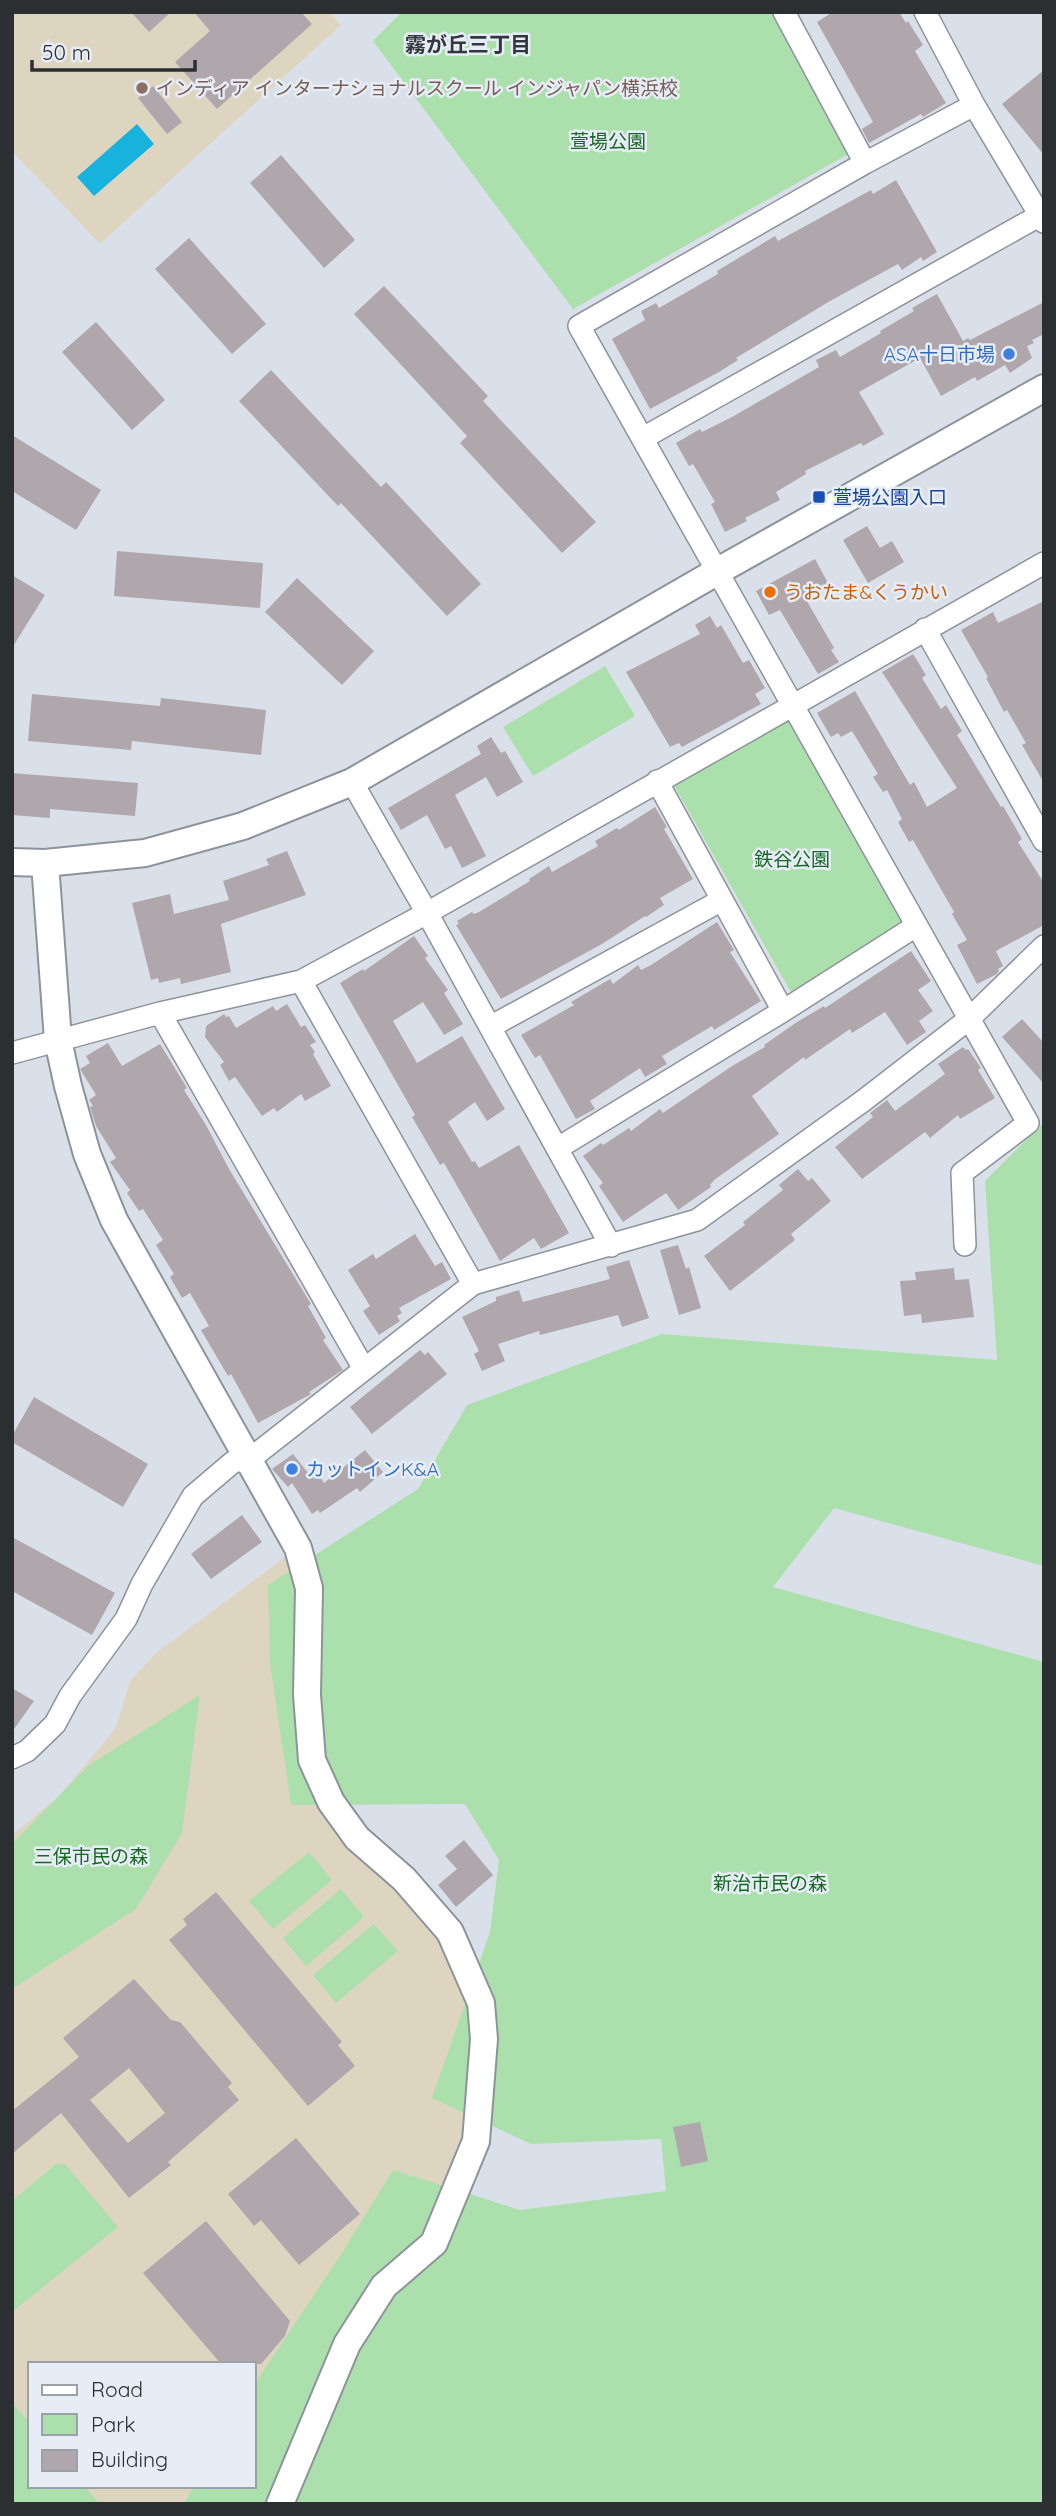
<svg xmlns="http://www.w3.org/2000/svg" width="1056" height="2516" font-family="Quicksand,'Noto Sans JP',sans-serif">
<rect width="100%" height="100%" fill="#dae0e9"/>
<path fill="#ded5c0" fill-rule="evenodd" d="M12,12h317l12,13 -241,219 -88,-93z
M289,1554l7,16 9,202 130,153 36,66 -6,157 -19,31 -81,81 -100,244h-253v-669l46,-38 58,-69 14,-47 26,-28zM30,2364h224v122h-224z"/>
<path fill="#abe0ac" d="M402,12h372l78,140 -279,157 -200,-268z
M605,666l30,50 -102,60 -30,-49z
M787,716l117,206 -112,72 -121,-214z
M1044,1122v444l-210,-58 -61,79 271,75v842h-860l10,-18h60v-101l86,-129 53,-86 127,40 146,-19 -5,-52 -130,5 -99,-46 58,-166 9,-72 -34,-56 -174,1 -21,-142 -2,-78 150,-96 49,-84 195,-71 335,26 -12,-179z
M200,1695l-18,138 -46,76 -124,80v-145l77,-79z
M309,1852l23,28 -59,49 -24,-28z
M341,1889l23,28 -58,49 -23,-28z
M374,1924l24,27 -62,52 -23,-28z
M56,2164h9l53,63 -106,85v-111z
M15,2406l15,17v63h54l16,18h-88v-96z"/>
<path fill="#18b3dd" d="M137,124l17,20 -60,52 -17,-19z"/>
<path fill="#b0a7ad" fill-rule="evenodd" d="M131,12h40l-22,20z
M194,12h107l11,12 -95,85 -42,-47 35,-31z
M833,12h66l7,11 2,-2 15,24 -8,6 31,52 -23,14 -2,-3 -52,29 -7,-14 11,-7 -56,-100z
M1044,70v85l-42,-51z
M153,86l29,36 -15,12 -29,-36z
M281,155l74,85 -31,28 -74,-85z
M896,180l41,72 -14,9 -2,-4 -19,13 -4,-6 -68,37 -94,57 2,2 -19,12 -69,37 -38,-70 33,-19 -4,-9 15,-8 3,5 59,-34 -1,-3 58,-35 3,5 93,-51 2,4z
M189,238l77,86 -34,30 -77,-85z
M384,286l104,110 -5,5 113,121 -34,31 -102,-110 7,-7 -113,-122z
M937,294l26,47 5,-3 2,2 74,-38v32l-12,6 2,3 -7,3 5,12 -22,15 -5,-8 -28,16 -2,-4 -34,19 -21,-38 -61,34 25,42 -21,12 -2,-3 -56,28 1,3 -30,18 4,8 -35,18 2,3 -22,11 -14,-28 4,-2 -22,-38 -4,2 -13,-23 24,-14 2,3 30,-15 87,-50 -3,-7 20,-10 4,7 41,-24 -1,-2 34,-20 -2,-3z
M96,322l69,78 -33,30 -70,-78z
M271,370l110,117 5,-5 95,102 -34,32 -106,-113 -3,3 -99,-105z
M12,435l89,55 -25,40 -64,-39z
M867,526l13,22 12,-7 12,21 -36,21 -25,-43z
M117,551l146,12 -3,45 -146,-12z
M815,559l13,24 -24,13 30,52 -3,2 8,12 -21,12 -38,-64 -11,5 -13,-24z
M12,575l33,20 -33,53z
M297,578l77,73 -32,34 -77,-73z
M1044,601v182l-22,-38 4,-2 -19,-33 -3,2 -18,-34 2,-1 -27,-47 32,-18 5,11z
M710,616l7,12 4,-3 22,38 6,-3 16,28 -10,6 6,10 -79,43 -3,-4 -9,4 -44,-75 74,-38 -5,-9z
M913,654l13,21 -4,3 19,31 5,-4 16,26 -5,4 44,72 2,-1 19,33 -4,3 26,41v42l-48,26 7,15 -5,3 1,2 -2,3 -20,10 -20,-39 10,-5 -15,-26 2,-2 -41,-72 -4,2 -11,-20 4,-3 -15,-29 -4,2 -10,-15 5,-3 -26,-43 -11,6 -3,-4 -7,4 -14,-24 38,-22 55,94 4,-3 13,25 30,-19 -75,-116z
M32,694l128,12 1,-8 105,12 -5,45 -129,-14 -1,9 -103,-9z
M491,737l10,16 4,-2 18,31 -26,15 -11,-20 -31,18 31,61 -24,12 -11,-22 -6,3 -18,-34 -26,15 -13,-22 93,-54 -4,-8z
M12,773l126,10 -3,33 -85,-7v9l-38,-3z
M655,807l12,20 -3,2 29,50 -33,19 4,7 -18,12 -1,-1 -43,28 -101,55 -45,-74 3,-1 -2,-3 15,-9 2,2 5,-2 51,-31 -1,-2 20,-13 3,6 46,-26 -3,-5 22,-13 2,2z
M287,851l19,44 -85,29 10,48 -50,12 -1,-6 -21,5 -1,-5 -7,2 -19,-77 38,-9 4,20 55,-14 -6,-19 46,-16 -3,-6z
M717,922l17,28 -4,2 31,49 -47,29 -2,-4 -50,30 5,8 -22,13 -5,-9 -50,33 5,8 -19,10 -36,-64 -5,3 -14,-23 53,-30 -3,-3 39,-23 3,5 25,-19 3,5 10,-5z
M414,936l14,20 -3,2 23,32 -4,3 19,31 -19,11 -21,-33 -30,19 24,42 45,-27 43,73 -18,12 -12,-19 -27,20 24,40 3,-1 4,7 40,-23 50,88 -28,16 -7,-11 -34,23 -56,-98 -4,2 -28,-48 3,-2 -75,-132 23,-14 1,2z
M911,951l20,30 -13,9 15,21 -14,10 7,11 -19,13 -22,-33 -33,21 -2,-4 -45,31 -1,-3 -52,39 27,38 -65,46 -4,5 1,2 -33,23 -12,-17 -43,29 -24,-36 4,-3 -20,-27 18,-13 2,2 26,-17 2,3 29,-22 3,4 69,-47 33,-19 -1,-2 33,-23 27,-16 1,2z
M287,1004l14,23 4,-2 11,17 -6,3 5,7 -2,2 18,32 -26,15 -4,-7 -24,18 -3,-4 -12,8 -27,-39 -6,4 -9,-16 4,-3 -19,-25 1,-11 18,-12 2,3 3,-1 7,12 37,-22 3,5z
M1022,1019l22,24v41l-42,-47z
M108,1043l14,23 38,-22 27,44 -3,2 22,35 23,44 82,135 -3,2 18,32 -3,2 20,30 -34,22 2,2 -53,29 -27,-49 -3,2 -27,-46 8,-4 -19,-33 -8,5 -12,-21 4,-3 -18,-29 7,-5 -20,-31 -4,2 -12,-18 3,-3 -20,-28 6,-4 -20,-32 -6,-19 3,-1 -4,-6 7,-5 -16,-26 10,-6 -4,-7z
M963,1047l3,3 2,-1 13,19 -3,2 17,28 -35,21 -2,-4 -28,23 -5,-6 -63,47 -27,-32 38,-30 -3,-4 17,-13 8,11 50,-37 -7,-10z
M798,1169l10,12 4,-3 19,23 -40,33 4,6 -65,51 -26,-35 41,-31 -2,-3 40,-32 -4,-5z
M415,1234l20,32 7,-4 9,17 -52,29 3,5 -5,3 3,5 -21,14 -16,-24 7,-5 -22,-36 25,-16 3,5z
M678,1245l8,24 3,-2 12,41 -22,7 -19,-65z
M629,1260l20,58 -27,9 -4,-12 -78,20 -1,-4 -41,13 7,17 -23,10 -8,-17 5,-3 -17,-34 34,-16v-4l23,-7 4,12 87,-23 -4,-12z
M954,1268l1,12 14,-1 5,38 -52,6 -1,-9 -17,2 -4,-35 16,-1 -1,-8z
M420,1350l5,5 3,-3 19,22 -75,60 -22,-27z
M34,1397l114,67 -25,43 -111,-65v-6z
M365,1450l18,22 -23,20 -3,-4 -37,25 -2,-3 -6,4 -20,-31 -4,4 -16,-18 21,-15 19,24 7,-3 5,8z
M242,1515l20,27 -51,37 -20,-25z
M12,1537l103,56 -23,42 -80,-44z
M12,1688l22,13 -22,31z
M464,1840l29,35 -37,32 -18,-22 19,-16 -12,-13z
M216,1892l126,150 -4,3 17,21 -47,40 -139,-166 18,-15 -4,-6z
M134,1979l37,41 9,2 52,61 -4,4 11,13 -71,62 3,3 -42,33 -68,-85 -49,41v-43l67,-54 -16,-19zM129,2068l36,45 -37,30 -38,-43z
M700,2122l8,39 -27,6 -8,-40z
M296,2138l64,76 -61,51 -38,-45 -7,6 -26,-32z
M206,2221l84,100 -5,15 -24,28h-40l-78,-91z"/>
<g fill="none" stroke-linecap="round" stroke-linejoin="round">
<defs>
<path id="minor" d="M784,12l81,151
M925,12l49,93 70,117
M643,438l401,-225
M925,629l119,212
M657,781l126,230
M352,782l75,131 184,333
M301,981l172,303
M160,1013l204,356
M490,1027l232,-127
M12,1053l148,-40 141,-32 126,-68 617,-350
M558,1148l225,-137 133,-85
M965,1245l-3,-72 66,-50 -449,-797 286,-163 109,-58
M12,1758l15,-7 28,-27 15,-28 56,-77 16,-35 51,-88 40,-34 17,-3 223,-175 224,-64 166,-119 106,-82 75,-73"/>
<path id="tertiary" d="M12,862l33,1 100,-10 98,-27 109,-44 366,-211 326,-183
M45,863l13,177 10,46 19,68 27,66 184,328 11,40 -2,107 5,65 19,42 26,36 47,41 46,53 31,71 3,36 -8,102 -42,102 -50,43 -37,58 -67,160"/>
</defs>
<use href="#minor" stroke="#8d939b" stroke-width="24"/>
<use href="#tertiary" stroke="#8d939b" stroke-width="30"/>
<use href="#minor" stroke="#fff" stroke-width="21"/>
<use href="#tertiary" stroke="#fff" stroke-width="26"/>
</g>
<circle fill="#8d6e63" stroke="#e7edf6" stroke-width="2.5" cx="142" cy="88" r="7"/>
<g fill="#3f7fe0" stroke="#e7edf6" stroke-width="2.5">
<circle cx="1009" cy="354" r="7"/>
<circle cx="292" cy="1469" r="7"/>
</g>
<rect fill="#1a4fb4" stroke="#e7edf6" stroke-width="2.5" x="812" y="490" width="14" height="14" rx="3.5"/>
<circle fill="#e8710a" stroke="#e7edf6" stroke-width="2.5" cx="770" cy="592" r="7"/>
<g text-anchor="middle" stroke-width="5" stroke-linejoin="round" paint-order="stroke">
<g font-size="19" fill="#785e54" stroke="#e7edf6" text-anchor="start">
<text x="156" y="95">インディア インターナショナルスクール インジャパン横浜校</text>
</g>
<g font-size="19" fill="#186823" stroke="#e7edf6">
<text x="608" y="148">萱場公園</text>
<text x="792" y="866">鉄谷公園</text>
<text x="91" y="1863">三保市民の森</text>
<text x="770" y="1890">新治市民の森</text>
</g>
<g font-size="19" fill="#366cbe" stroke="#e7edf6" text-anchor="end">
<text x="995" y="361">ASA十日市場</text>
<text x="306" y="1476" text-anchor="start">カットインK&amp;A</text>
</g>
<g font-size="19" fill="#164399" stroke="#e7edf6" text-anchor="start">
<text x="833" y="504">萱場公園入口</text>
</g>
<g font-size="19" fill="#c56008" stroke="#e7edf6" text-anchor="start">
<text x="784" y="599">うおたま&amp;くうかい</text>
</g>
<g font-size="21" font-weight="bold" fill="#32363d" stroke="#e7edf6">
<text x="468" y="52">霧が丘三丁目</text>
</g>
</g>
<rect width="1056" height="2516" fill="none" stroke="#2c2f32" stroke-width="28"/>
<rect x="28" y="2362" width="228" height="126" fill="#e7edf6" stroke="#9ca1a8" stroke-width="2"/>
<rect x="42" y="2385" width="35" height="10" fill="#ffffff" stroke="#9ca1a8" stroke-width="2"/>
<text x="91" y="2397" font-size="21" fill="#2c2f32">Road</text>
<rect x="42" y="2414" width="35" height="21" fill="#abe0ac" stroke="#9ca1a8" stroke-width="2"/>
<text x="91" y="2432" font-size="21" fill="#2c2f32">Park</text>
<rect x="42" y="2450" width="35" height="21" fill="#b0a7ad" stroke="#9ca1a8" stroke-width="2"/>
<text x="91" y="2467" font-size="21" fill="#2c2f32">Building</text>
<path d="M32 60v10h163v-10" fill="none" stroke="#2c2f32" stroke-width="3.5"/>
<text x="42" y="60" font-size="21" fill="#2c2f32" stroke="#e7edf6" stroke-width="5" paint-order="stroke">50 m</text>
</svg>
